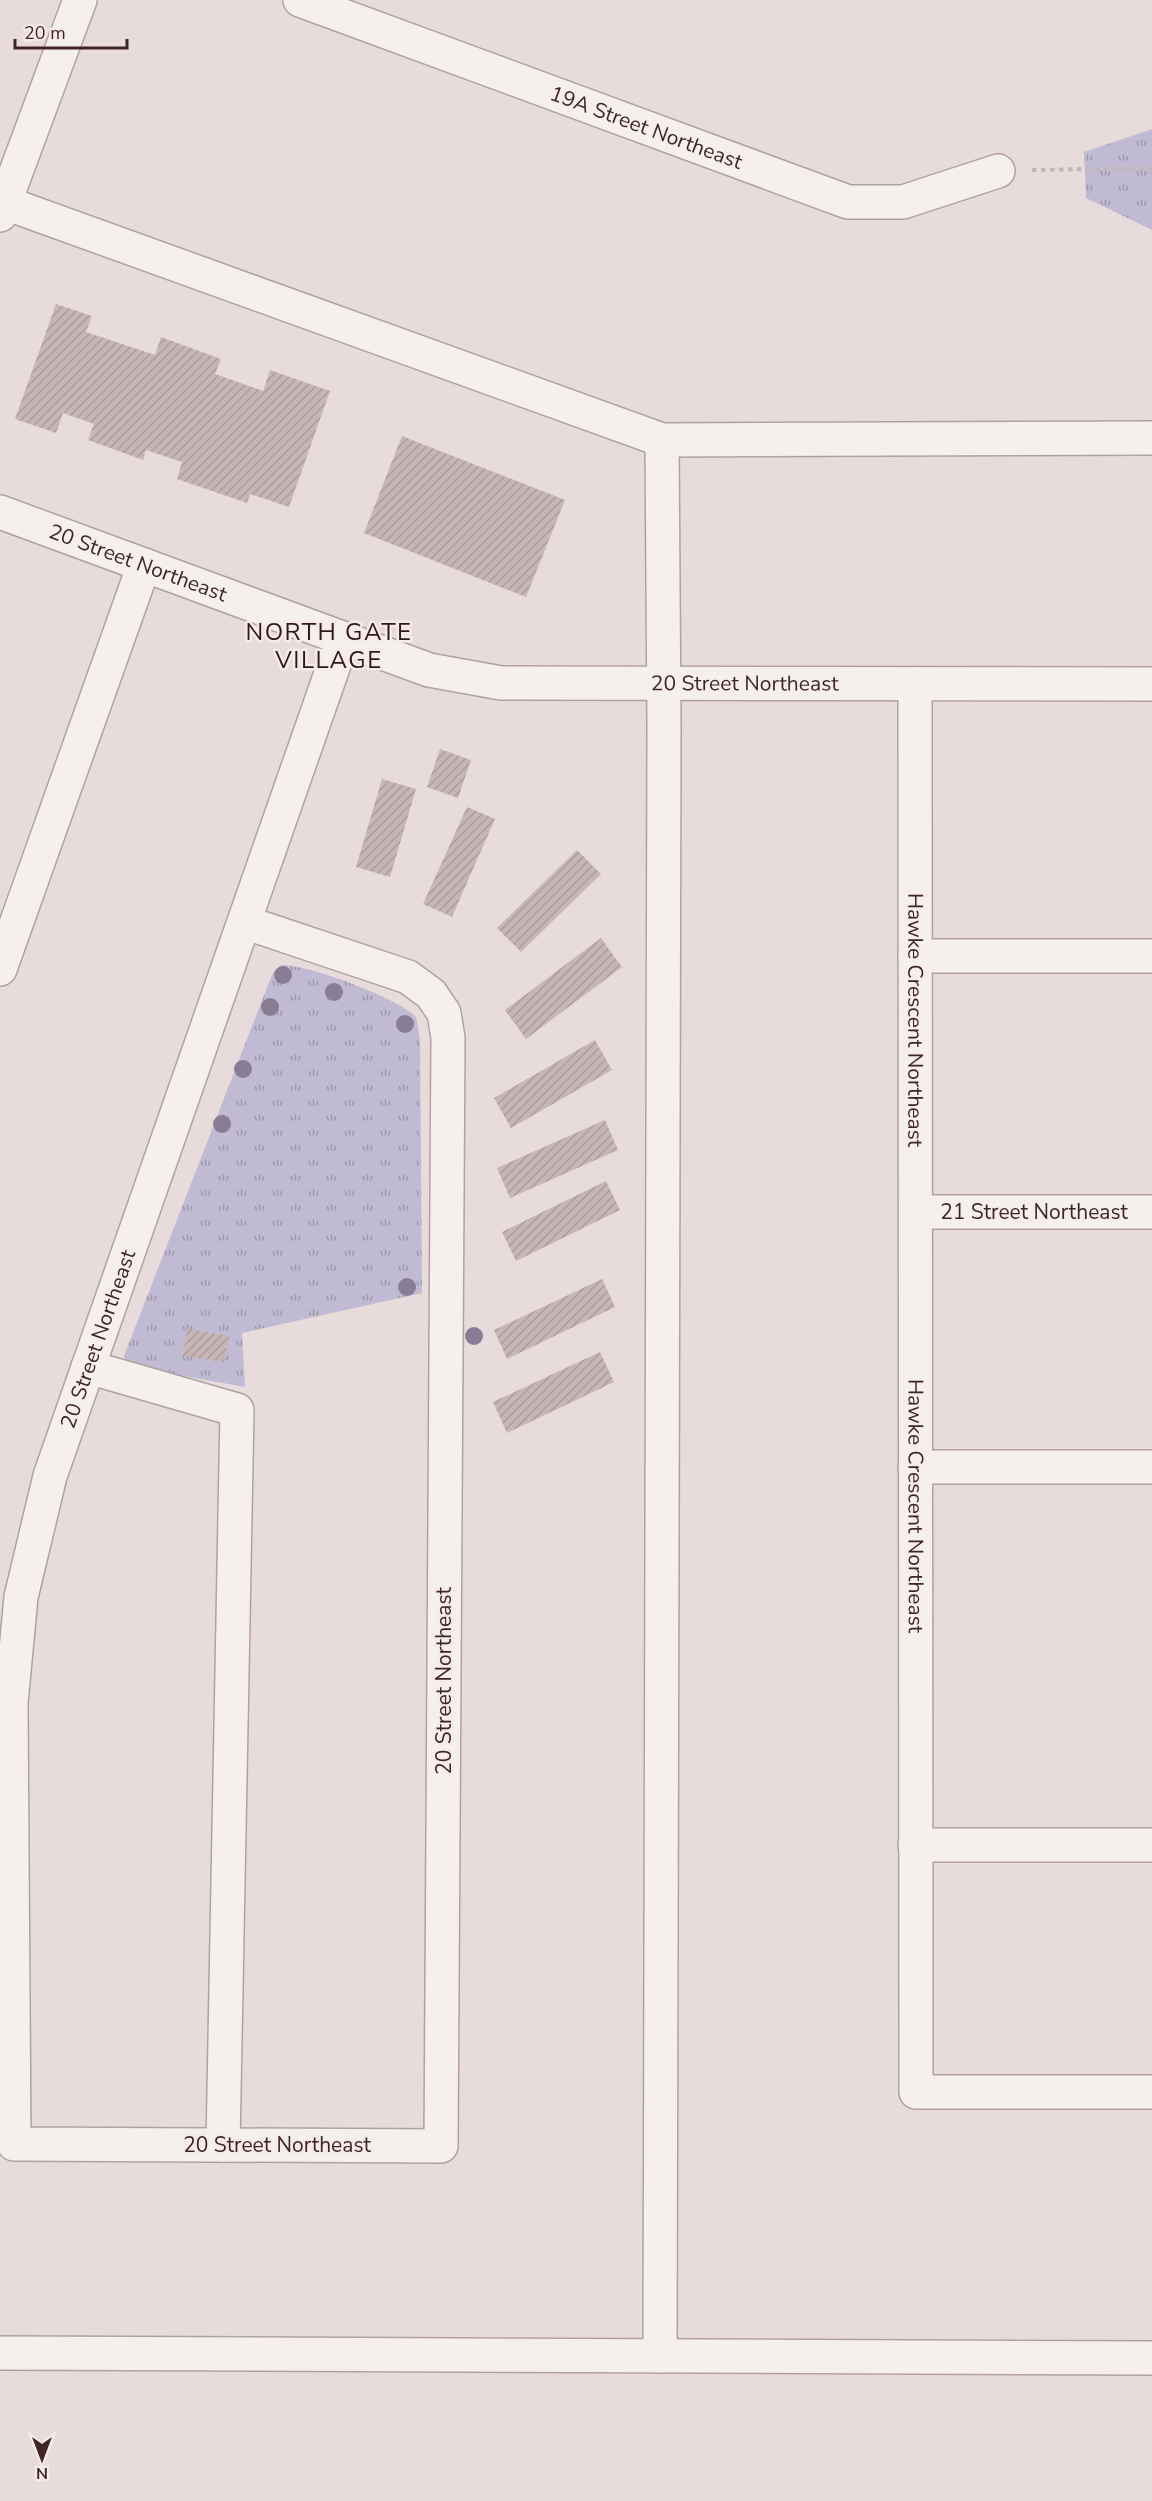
<svg xmlns="http://www.w3.org/2000/svg" width="1152" height="2501" font-family="'Nunito Sans',sans-serif">
<defs>
<pattern id="park-tufts" width="24" height="20" patternUnits="userSpaceOnUse" patternTransform="scale(1.5)"><rect width="24" height="20" fill="#c0bbd2"/><path d="M3 7l-1-3M5 7V3M7 7l1-3M15 17l-1-3M17 17v-4M19 17l1-3" fill="none" stroke="#9d98aa"/></pattern>
<pattern id="building-hatch" width="6" height="6" patternUnits="userSpaceOnUse" patternTransform="scale(1.5)"><rect width="6" height="6" fill="#c8b6b5"/><path d="M-1 1l2-2M0 6l6-6M5 7l2-2" fill="none" stroke="#ad9c9b"/></pattern>
</defs>
<rect width="100%" height="100%" fill="#e7dcdb"/>
<path fill="url(#park-tufts)" d="M1152,129v101l-66,-32 -2,-46z
M281,965c26,-1 117,33 135,52l4,22 2,254 -180,40 3,54 -117,-21 -4,-10 144,-371 5,-12z"/>
<path fill="url(#building-hatch)" d="M56,304l36,12 -6,16 69,23 6,-18 60,22 -6,15 48,17 7,-21 60,21 -41,116 -39,-13 -3,9 -70,-24 5,-17 -36,-12 -3,10 -55,-20 6,-16 -31,-11 -7,20 -41,-14z
M402,436l163,64 -39,97 -162,-64z
M440,749l31,11 -13,38 -31,-11z
M382,779l34,10 -26,88 -34,-10z
M467,807l28,12 -43,98 -29,-13z
M577,850l24,24 -80,78 -24,-24z
M601,938l21,29 -96,72 -21,-29z
M595,1040l17,30 -101,58 -17,-30z
M605,1120l13,30 -108,48 -13,-30z
M606,1181l14,29 -104,51 -14,-29z
M602,1279l13,28 -108,52 -13,-29z
M187,1329l42,7 -5,26 -41,-6z
M600,1352l14,30 -107,51 -14,-31z"/>
<g fill="none" stroke-linecap="round" stroke-linejoin="round">
<defs>
<g id="minor">
<path id="s1" d="M300,0l548,202h55l95,-31"/>
<path d="M0,201l662,239 490,-2"/>
<path d="M0,215l80,-215"/>
<path id="s2" d="M0,512l429,158 72,13 651,1"/>
<path id="s3" d="M915,684l1,1408h236"/>
<path id="s4" d="M244,922l164,55 23,17 13,19 4,25 -7,1108 -427,-2 -3,-441 10,-106 29,-121 293,-837"/>
<path d="M915,956h237"/>
<path d="M0,969l144,-404"/>
<path id="s5" d="M917,1212h235"/>
<path d="M88,1367l149,43 -14,735"/>
<path d="M915,1467h237"/>
<path d="M915,1845h237"/>
<path d="M0,2353l1152,5"/>
<path d="M660,2356l4,-1630 -2,-286"/>
</g>
</defs>
<use href="#minor" stroke="#b1a2a0" stroke-width="36"/>
<path stroke="#c2b7b5" stroke-width="4" stroke-dasharray="4.5 4.5" stroke-linecap="butt" d="M1032,170l120,-2"/>
<use href="#minor" stroke="#f5efee" stroke-width="33"/>
</g>
<g fill="#897d95">
<circle cx="283" cy="975" r="9"/>
<circle cx="334" cy="992" r="9"/>
<circle cx="270" cy="1007" r="9"/>
<circle cx="405" cy="1024" r="9"/>
<circle cx="243" cy="1069" r="9"/>
<circle cx="222" cy="1124" r="9"/>
<circle cx="407" cy="1287" r="9"/>
<circle cx="474" cy="1336" r="9"/>
</g>
<g text-anchor="middle" stroke-width="5" stroke-linejoin="round" paint-order="stroke">
<g font-size="21" fill="#3f2623" stroke="#f5ebea">
<text dy="7" stroke="none"><textPath href="#s1" startOffset="369">19A Street Northeast</textPath></text>
<text dy="7" stroke="none"><textPath href="#s2" startOffset="147">20 Street Northeast</textPath></text>
<text dy="7" stroke="none"><textPath href="#s2" startOffset="774">20 Street Northeast</textPath></text>
<text dy="7" stroke="none"><textPath href="#s3" startOffset="336">Hawke Crescent Northeast</textPath></text>
<text dy="7" stroke="none"><textPath href="#s5" startOffset="117">21 Street Northeast</textPath></text>
<text dy="7" stroke="none"><textPath href="#s4" startOffset="2602">20 Street Northeast</textPath></text>
<text dy="7" stroke="none"><textPath href="#s3" startOffset="822">Hawke Crescent Northeast</textPath></text>
<text transform="translate(444 1681) rotate(-90)" y="7">20 Street Northeast</text>
<text x="277" y="2152">20 Street Northeast</text>
</g>
<g font-size="24" letter-spacing="1.5" fill="#2f1916" stroke="#f5ebea">
<text x="329" y="640">NORTH GATE<tspan x="329" dy="28">VILLAGE</tspan></text>
</g>
</g>
<g transform="translate(42 2459) rotate(180)" stroke="#f5ebea" stroke-width="4.5" paint-order="stroke">
<path d="M0-4.5L10 22L0 15L-10 22Z" fill="#3f2623"/>
<text y="-9" font-size="16" font-weight="bold" text-anchor="middle" fill="#3f2623">N</text>
</g>
<path d="M15 39v9h112v-9" fill="none" stroke="#3f2623" stroke-width="3"/>
<text x="24" y="39" font-size="18" fill="#3f2623" stroke="#f5ebea" stroke-width="4.5" paint-order="stroke">20 m</text>
</svg>
